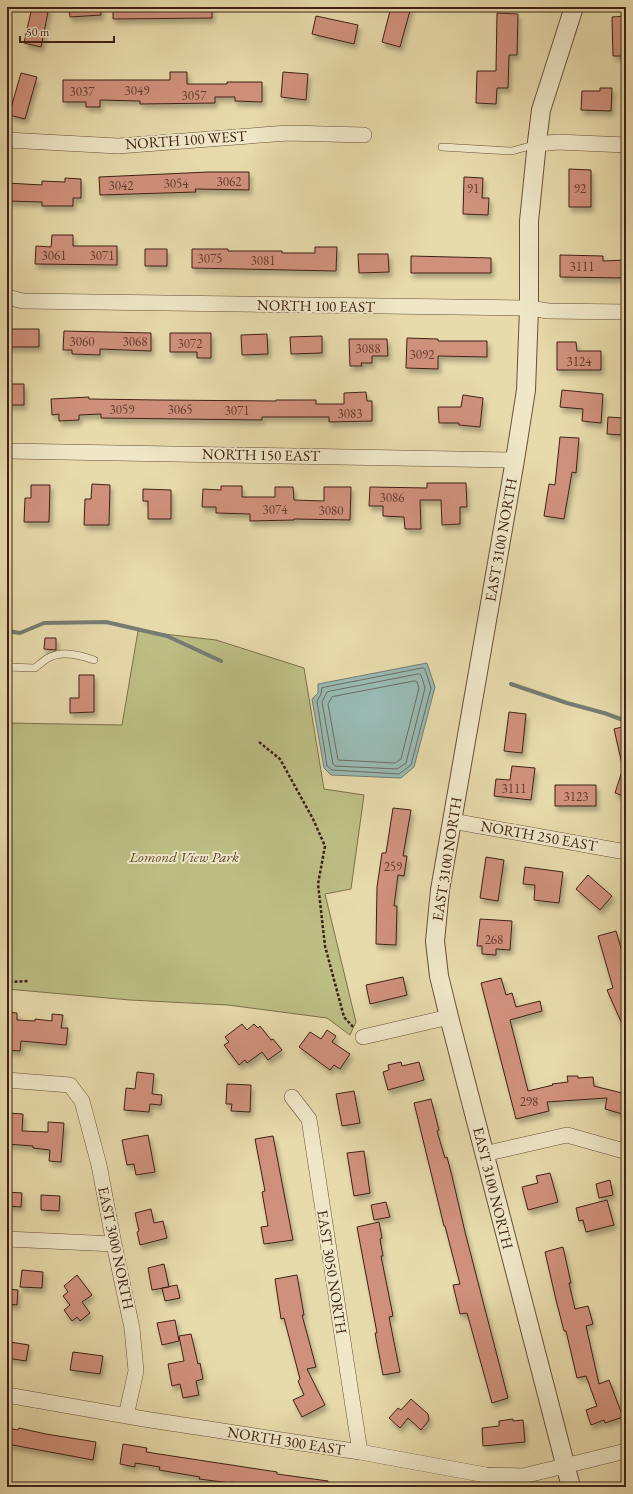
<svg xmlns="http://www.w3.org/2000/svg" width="633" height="1494" font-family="'EB Garamond',serif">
<defs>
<filter id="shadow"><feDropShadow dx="2.5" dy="4.5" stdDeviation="2" flood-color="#0004"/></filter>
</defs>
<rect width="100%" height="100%" fill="#e7daab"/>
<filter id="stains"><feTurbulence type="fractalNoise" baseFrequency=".005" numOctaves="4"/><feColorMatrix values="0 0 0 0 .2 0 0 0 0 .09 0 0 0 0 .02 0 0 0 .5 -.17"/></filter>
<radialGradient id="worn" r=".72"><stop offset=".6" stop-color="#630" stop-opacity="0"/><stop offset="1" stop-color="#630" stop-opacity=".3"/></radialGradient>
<path fill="#bcbe84" stroke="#7e704c" d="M138,631l78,9 88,28 20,121 40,6 -13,94 -26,5 31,128 -6,13 -23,-17 -99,-13 -98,-5 -123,-11v-266l115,2z"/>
<path fill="#99b9b2" stroke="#757c73" d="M427,663l8,24 -21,80 -13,11 -70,-3 -7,-7 -12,-69 6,-6v-9z"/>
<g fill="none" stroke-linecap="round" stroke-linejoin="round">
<path stroke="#6c6d63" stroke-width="1" d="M423,668l2,1 6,19 -20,77 -12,9 -67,-4 -5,-4 -10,-65 4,-7 1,-6z
M419,674l2,1 4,13 -19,75 -9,6 -62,-3 -2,-2 -11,-62 5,-10z
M415,681l2,1 2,6 -18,71 -6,4 -57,-3 -10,-56 4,-7z"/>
<path stroke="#757c73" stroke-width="4" d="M7,631l13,2 24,-10 62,-1 61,14 54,25
M511,684l56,19 37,10 22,8"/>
</g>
<path fill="#d0917c" stroke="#3f2114" filter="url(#shadow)" d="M32,7h17l-8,40 -17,-4z
M69,7h32v8l-31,2z
M113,7h99v11l-99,1z
M391,7h20l-11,40 -18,-5z
M497,13l21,1 -1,41h-8l-1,33h-11l-1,16 -20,-1 1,-32h19z
M316,16l42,9 -4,19 -42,-10z
M626,16v40h-13l-1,-39z
M170,72h17v12h40v-2h35v20l-27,-1v-4h-20v6l-75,1v-3l-40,-1v7h-14v-5h-23v-22h107z
M283,72l25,2 -2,26 -25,-3z
M21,73l16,4 -12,42 -16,-4z
M600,88h12l-1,23 -30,-1 1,-19h18z
M569,169l22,1v37h-22z
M209,172h40v18l-54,-1 1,3 -96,3 -1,-18z
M464,177l19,1 -1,20h7l-1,17 -25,-1z
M65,178l16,1v19h-8v8h-31v-4l-35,-1v-18l35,2v-4l23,1z
M52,235h21v11h44v19l-82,-1 1,-18 15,1z
M315,247h22l-1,24 -144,-3v-19h36v2h54v2h33z
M145,249h22v17h-22z
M358,254h30l1,18 -30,1z
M560,255l43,1v5l23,-1v18l-66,-1z
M411,256l80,2v15h-80z
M7,329h32v18h-32z
M64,331l87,2v18l-51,-2v6l-28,-1v-4h-9z
M170,333h41v25h-14v-6h-27z
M267,334l1,20 -26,1 -1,-20z
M322,336v17l-31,1 -1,-17z
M407,338l31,1v2h49v16l-49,-1v13l-32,-1z
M349,339h38l1,17h-16v7h-11l1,3h-12z
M557,342h19l1,9h24v19h-44z
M7,384h17v21h-17z
M562,390l41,4 -2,29 -19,-2 1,-12 -23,-2z
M366,392l1,9h5v20l-43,1v-5h-67v3l-161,-2v-4l-22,1v5l-20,1v-7l-7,1 -1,-16 38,-2v2l69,1 118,1v-1h40v4h28v-11z
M463,395l20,3 -3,29 -21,-2v-2h-20l-1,-16h23z
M608,417l16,1 -1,17 -16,-1z
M560,437l19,1 -3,35 -4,-1 -8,47 -20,-3 5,-32 6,1z
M427,483h39l1,24h-7v17l-18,1 -1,-25h-21l1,29h-16l-1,-12 -21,-1v-10h-14l1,-19 57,1z
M92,484l18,1 -1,40h-25l1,-26h6z
M31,485h19l-1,37h-25l1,-24h6z
M221,486h21v11h33v-10h18l1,13 30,1v-14h27l-1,33 -56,-1v1l-44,1v-7l-34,-1v-6h-14l1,-18 18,1z
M143,489l28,1v29h-23v-18h-5z
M45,638h11v12l-12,-1z
M79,675h15v37l-24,1v-15h9z
M509,712l17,2 -4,39 -18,-2z
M626,726v38h-4l-8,-35z
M624,765h2v32l-11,-4z
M512,766l23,2 -4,32 -37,-4 2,-17 14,1z
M555,785h41v21h-41z
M393,808l18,2 -8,46h4l-3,20 -6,-1 -4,31h3l-1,39 -20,-1 1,-57 5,-34h4z
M486,857l18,3 -6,41 -18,-3z
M525,867l38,5 -4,31 -25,-3 1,-15 -12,-1z
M588,875l24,21 -12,14 -24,-21z
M480,919l32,2 -2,29 -14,-1v6l-14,-1v-8h-5z
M616,931l10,34v6l-5,1 5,10v51l-19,-43 6,-2 -15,-52z
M403,977l4,18 -37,9 -4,-19z
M501,978l5,17 6,-2 4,14 24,-6 2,10 -32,9 18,71 25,-6 -1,-1 16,-2 -1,-6h11v2l15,-1 1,9 32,8v21l-21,-6 2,-11 -60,4 2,9 -33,8 -35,-136z
M7,1012l10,1v7l18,1v-2l17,2v-7l11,1 -2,13h7l-2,17 -45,-4 -1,10 -13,-1z
M242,1024l5,6 7,-6 4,4 2,-2 11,14 2,-1 9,11 -14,10 -6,-8 -15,11 -2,-3 -6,5 -15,-20 5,-3 -4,-5z
M327,1030l9,6 -4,6 18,12 -10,15 -6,-4 -4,5 -31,-23 11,-15 11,7z
M401,1062l1,4 17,-4 5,18 -36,10 -5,-18 6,-2 -1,-5z
M137,1072l17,2 -2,20 10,1 -1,10 -11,-1 -1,8 -25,-2 2,-22 9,1z
M227,1084l24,1 -1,27 -19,-1 1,-7h-6z
M354,1091l6,32 -18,3 -6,-32z
M431,1099l8,31 -2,1 8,27 2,-1 5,19 13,56 43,166 -16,5 -25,-90 -7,1 -7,-29 7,-1 -15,-58h-1l-30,-123z
M7,1113l16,1 -1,17 26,1v-10l16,1 -3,39 -12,-1 1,-11 -17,-2v-2l-26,-2z
M148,1135l7,37 -19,3 -2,-11 -7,1 -5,-25z
M273,1136l20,104 -29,4 -3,-17 7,-1 -6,-34 3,-1 -10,-52z
M364,1151l6,42 -16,3 -7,-43z
M550,1173l8,29 -30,8 -6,-23 16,-4 -2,-7z
M610,1180l3,15 -14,3 -3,-14z
M7,1192l15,1 -1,14 -14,-1z
M41,1195l19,1 -1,15 -18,-1z
M607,1200l7,25 -28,7 -3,-12 -4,1 -3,-13z
M386,1202l4,15 -16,3 -3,-15z
M151,1209l3,14 9,-2 4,17 -27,7 -3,-13 2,-1 -4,-18z
M379,1222l3,16 -2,1 3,17h-2l12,60 -4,1 11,55 -17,3 -8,-42h2l-20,-106z
M563,1247l8,36h-2l6,26 13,-3 5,18 -7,2 13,58 10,-4 14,37 -18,6 -1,-3 -13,5 -5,-15 11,-4 -11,-30 -9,2 -11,-47h-2l-8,-31 -11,-48z
M164,1264l5,23 -17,3 -4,-22z
M22,1270l21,2 -1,16 -22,-1z
M77,1275l15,20 -10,7 8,11 -10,8 -3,-4 -5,4 -8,-11 6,-5 -7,-9 5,-4 -4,-6z
M297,1275l7,40h-2l14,52 -9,2 18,36 -23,12 -9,-17 11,-5 -6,-14 2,-2 -16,-61 -3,1 -6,-40z
M177,1285l3,13 -15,3 -3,-13z
M7,1289l11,1 -1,15 -10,-1z
M175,1320l4,21 -17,4 -5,-22z
M191,1334l7,30 2,-1 3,16 -7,2 3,14 -16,3 -3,-14 -8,2 -4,-22 16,-3 -5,-25z
M10,1342l19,3 -3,16 -19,-3z
M73,1352l30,4 -3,18 -30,-4z
M411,1399l17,15 1,6 -8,10 -13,-12 -8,10 -11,-10 9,-10 3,2z
M513,1419v2l10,-1 2,22 -42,4 -1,-18 17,-2v-5z
M7,1428l11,2 1,-2 27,6 50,8 -3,18 -86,-16z
M123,1444l24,4 -1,4 131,20v2l51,7v6h-64l-33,-5v1l-32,-4 1,-2 -41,-7 1,-3 -25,-4v4l-15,-3z"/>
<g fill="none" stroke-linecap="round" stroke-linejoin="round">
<defs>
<path id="service" d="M442,147l70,4 25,-7
M7,667l28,1c4,-3 8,-7 13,-10 14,-8 32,-3 46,2"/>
<path id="minor" d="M7,140l111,6 170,-13 76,2
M537,144l21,-2 68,3
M7,297l16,4 506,7 19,3 78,1
M7,451l508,9
M452,821l174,31
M363,1037l86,-20
M7,1080l63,5 12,16 17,64 15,79 18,84 4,43 -10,45
M292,1097l17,22 51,333
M484,1154l83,-19 57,16 2,1
M7,1239l107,5
M7,1395l137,24 216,33 126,23 37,1 103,-25"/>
<path id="tertiary" d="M571,1487l-122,-470 -10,-41 -4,-35 5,-51 75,-430 11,-70 3,-82v-87l8,-79 4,-32 33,-103"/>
</defs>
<use href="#service" stroke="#694f3a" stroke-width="8"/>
<use href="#minor" stroke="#694f3a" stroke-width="16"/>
<use href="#tertiary" stroke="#694f3a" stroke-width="20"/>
<path stroke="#3f2114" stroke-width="2.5" stroke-dasharray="3 2" stroke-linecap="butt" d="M259,742l21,17 33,60 12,27 -7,38 7,62 19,71 10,11
M7,978l2,4 19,-1"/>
<use href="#service" stroke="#efe7c8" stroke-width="7"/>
<use href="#minor" stroke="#efe7c8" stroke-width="15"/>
<use href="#tertiary" stroke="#efe7c8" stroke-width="18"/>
</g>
<g text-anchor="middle" stroke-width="4" stroke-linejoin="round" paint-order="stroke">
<g font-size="13" fill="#633d2e">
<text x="137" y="95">3049</text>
<text x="82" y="96">3037</text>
<text x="194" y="100">3057</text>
<text x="229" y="186">3062</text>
<text x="176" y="188">3054</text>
<text x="121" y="190">3042</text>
<text x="473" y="193">91</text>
<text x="580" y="193">92</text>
<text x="54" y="260">3061</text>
<text x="102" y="260">3071</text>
<text x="210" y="263">3075</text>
<text x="263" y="265">3081</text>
<text x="582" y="271">3111</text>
<text x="82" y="346">3060</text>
<text x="135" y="346">3068</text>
<text x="190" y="348">3072</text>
<text x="368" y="353">3088</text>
<text x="422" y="359">3092</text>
<text x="579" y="366">3124</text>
<text x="122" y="414">3059</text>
<text x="180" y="414">3065</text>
<text x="237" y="415">3071</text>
<text x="350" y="418">3083</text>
<text x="392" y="502">3086</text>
<text x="275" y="514">3074</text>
<text x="331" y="515">3080</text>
<text x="514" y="793">3111</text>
<text x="576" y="801">3123</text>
<text x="393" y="871">259</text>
<text x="494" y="944">268</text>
<text x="529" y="1106">298</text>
</g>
<g font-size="15" fill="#3f2114" stroke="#efe7c8">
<text transform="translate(186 140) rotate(-4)" y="5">NORTH 100 WEST</text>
<text transform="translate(316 306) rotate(1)" y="5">NORTH 100 EAST</text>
<text transform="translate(261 455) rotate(1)" y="5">NORTH 150 EAST</text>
<text transform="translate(501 540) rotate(-80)" y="5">EAST 3100 NORTH</text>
<text transform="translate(539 836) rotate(10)" y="5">NORTH 250 EAST</text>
<text transform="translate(447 859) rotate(-81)" y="5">EAST 3100 NORTH</text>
<text transform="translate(493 1188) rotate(76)" y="5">EAST 3100 NORTH</text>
<text transform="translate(116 1248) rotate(78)" y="5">EAST 3000 NORTH</text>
<text transform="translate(332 1272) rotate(81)" y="5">EAST 3050 NORTH</text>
<text transform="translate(286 1441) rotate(9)" y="5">NORTH 300 EAST</text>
</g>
<g font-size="15" font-style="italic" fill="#5e4830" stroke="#efe7c8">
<text x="184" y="862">Lomond View Park</text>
</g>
</g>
<rect width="633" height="1494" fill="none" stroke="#e7daab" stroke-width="24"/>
<rect x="8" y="8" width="617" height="1478" fill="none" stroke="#3f2114" stroke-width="2"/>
<rect x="12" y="12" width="609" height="1470" fill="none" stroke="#3f2114"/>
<path d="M20 36v6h94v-6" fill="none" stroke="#3f2114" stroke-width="2"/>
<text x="26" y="36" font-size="12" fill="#3f2114" stroke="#efe7c8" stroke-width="3" paint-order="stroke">50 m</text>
<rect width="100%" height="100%" filter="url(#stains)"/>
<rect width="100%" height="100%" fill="url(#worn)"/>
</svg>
